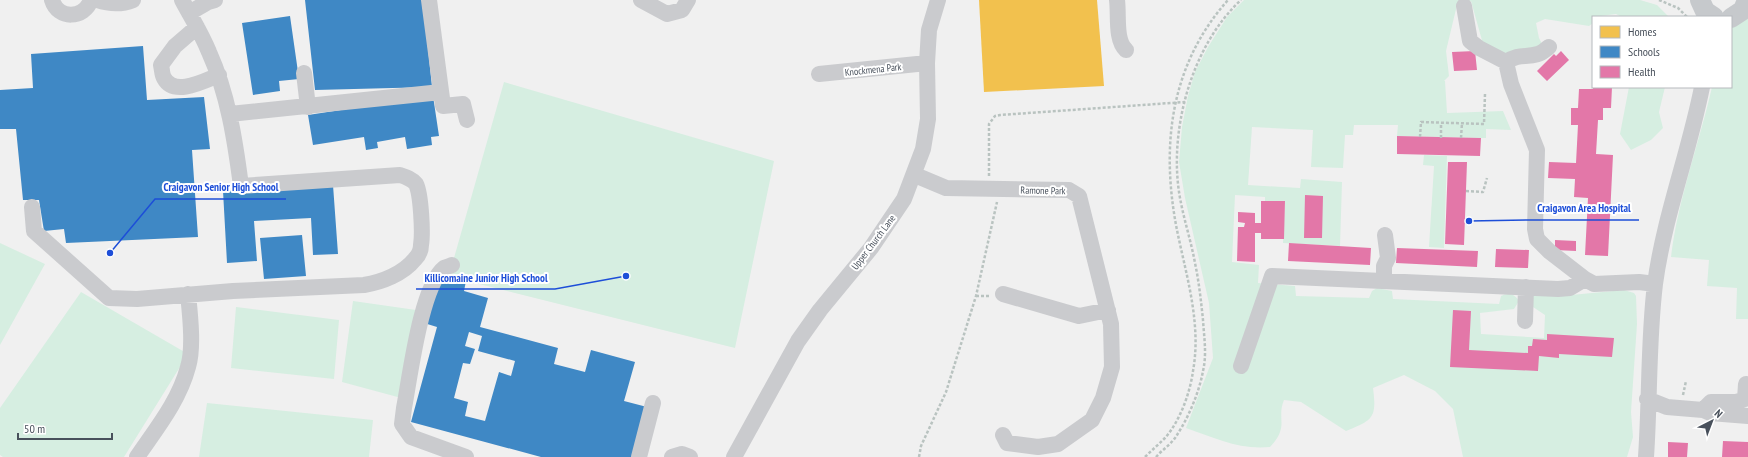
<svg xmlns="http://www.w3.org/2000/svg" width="1748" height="457" font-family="'PT Sans Narrow',sans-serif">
<rect width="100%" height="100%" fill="#f0f0f0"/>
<path fill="#d6eee1" d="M1244,0h396l17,5 12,12h-47l-6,-3 -23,3v6l-4,3 -44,-7 -9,4 3,15 3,6 -7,6 -29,4 -23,-10 -12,-43 -14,4 -11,46 3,25 -5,5h1l2,32 56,-2 8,19 -25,-1v9h-5l-84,-2 1,-11h-44l-1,10h-8l-2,33 -32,-1 2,-37 -61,-3 -4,58 52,3 1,-9 41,3 -2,64 -57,-3 2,-42h-20v-4l-30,-2 -3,67 27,3 -1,18 37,3 1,10 73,2 3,-7 5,-3 15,3 1,8 106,5 2,-8c7,-4 14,-2 18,5l-5,8 -34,4 1,21 63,4 1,-23 -15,-10 3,-10h38l53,-5 10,3 2,3 1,28 -6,88 2,25 -6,20h-164l-10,-48 -18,-18 -31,-16 -31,13c4,30 0,32 -27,43l-45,-29 -17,-2c-8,19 6,26 -14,47 -31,3 -55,-9 -84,-19l27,-70 -4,-55 -24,-105 -6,-36 3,-35 6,-31 7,-24 13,-25 19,-30z
M1744,19h4v300h-12l1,-31 -30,-2 2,-26 -38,-3c7,-58 28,-113 41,-170h19v-59z
M504,82l270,79 -39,187 -284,-71 1,-12z
M1629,87h36l-6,25 4,16 -12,12 -20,10 -11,-16z
M1424,155l23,1 -3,92 -15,-1 5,-81 -11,-1z
M0,243l45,21 -45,81z
M81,292l107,62 -64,103h-121l-3,-2v-47z
M353,301l70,10 -18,88 -63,-17z
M236,307l103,13 -5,59 -103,-11z
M207,403l166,17 -4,37h-170z"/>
<path fill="#f2c14e" d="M979,0h118l7,86 -120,6z"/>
<path fill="#3f88c5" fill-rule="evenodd" d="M305,0h118l9,87 -117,3z
M290,16l9,63 -20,2 1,10 -27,4 -11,-72z
M143,46l4,54 57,-3 6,52 -18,1 6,87 -132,6 -2,-14 -20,2 -5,-31h-16l-7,-71h-16v-39l33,-2 -2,-34z
M433,96l6,40 -8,1 1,8 -25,4 -2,-12 -28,5 1,6 -12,2 -2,-13 -51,8 -5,-30z
M333,185l5,69 -25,1 -2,-37 -57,3 3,40 -30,2 -4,-72z
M302,235l4,41 -42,3 -4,-41z
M446,275l20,6 -2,10 24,7 -8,29 78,21 -4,16 31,8 6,-22 44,12 -11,39 23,6 -13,50h-93l-130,-35 26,-95 -13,-4 11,-41 8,2zM469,332l13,4 -4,15 37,10 -4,15 -12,-4 -14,49 -20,-5 3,-14 -14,-4 9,-35 7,1 5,-15 -10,-3z"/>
<path fill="#e377a8" d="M1475,51l2,19 -23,1 -2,-19z
M1561,51l8,9 -22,21 -10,-10 17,-17 2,2z
M1593,87h19l-1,21h-8v12h-5l-2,34 17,1 -5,101 -23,-1 3,-57 -14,-1 1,-18 -27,-1 1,-16 27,1 2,-38h-7v-17h7l1,-19h14z
M1397,136l84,2 -1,18 -83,-2z
M1448,162h19l-3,83 -19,-1z
M1305,195l18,1 -1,42h-18z
M1261,201h24l-1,38h-23v-6h-6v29l-18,-1 1,-34h6l1,-4 -7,-1v-10l17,1v10h6z
M1555,240l21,1v10l-21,-1z
M1289,243l82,5 -1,17 -82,-4z
M1397,248l81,3 -1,16 -81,-4z
M1496,249l33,1 -1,18 -33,-1z
M1453,310l18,1 -2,39 59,3v-7h4l1,-7 14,1v-6l67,4 -2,19 -53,-3v4l-20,-2 -1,15 -88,-4z
M1723,441l25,1v15h-26z
M1668,442l20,1 -1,14h-19z"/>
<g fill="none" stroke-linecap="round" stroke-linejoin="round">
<path stroke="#b9c3c0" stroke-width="2.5" stroke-dasharray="3 2" stroke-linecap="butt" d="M1659,0l19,8 9,9
M1420,137l1,-15 63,2 1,-30
M1441,138v-15
M1461,138l1,-15
M989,176v-52l6,-8 5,-1 185,-13
M1466,191l17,1 4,-14
M976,296h15
M1683,395l3,-14
M919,457l2,-11 25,-54 30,-96 21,-94
M1145,457c7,-7 14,-13 20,-19 15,-17 25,-45 28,-67 9,-49 -8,-99 -17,-146 -15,-82 -5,-161 52,-225
M1156,457c6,-7 14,-12 19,-19 13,-19 24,-45 28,-67 4,-17 1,-34 0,-51 -2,-19 -4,-38 -8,-57 -4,-22 -11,-43 -15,-65 -12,-66 11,-152 61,-198"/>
<path stroke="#cacbce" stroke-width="16" d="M52,0c6,20 32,19 39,0
M97,0c12,4 24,5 36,0
M429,0l14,106 20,-2 4,16
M641,0l26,14 15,-4 6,-10
M1117,0c2,15 -2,40 9,50
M1464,6l6,35 9,7 27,14c14,-9 19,-4 32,-8 4,-1 8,-5 11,-7
M189,13l19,-11 7,-2
M197,27l-22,19 -14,19c1,4 1,10 3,13 10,19 40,3 55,-3
M1506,62l5,22 26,66 -2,79 2,10 13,13 35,27 9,5 45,-2 16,2
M304,73l4,34
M819,74l108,-11
M230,114l211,-22
M915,175l31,13 123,2 10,6 32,128 1,43 -9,31 -11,22 -34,24 -20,3 -31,-4 -4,-8
M32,207l2,24 75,67 28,1 96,-8 131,-6c18,-3 39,-11 51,-26 4,-4 6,-9 6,-14 2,-12 0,-51 -5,-61 -4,-5 -10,-7 -16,-9l-159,11c-6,-46 -13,-92 -32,-134 -7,-18 -18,-35 -27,-52
M452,265c-2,1 -6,2 -8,3 -23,18 -34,109 -40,140l-2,16 9,13 55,20
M1384,281v-15l4,-8 -3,-23
M1003,294l76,22 29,-6
M1525,321l1,-34
M1241,366l31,-90 286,13 12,-1 15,-9
M1647,399l20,8 36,3 7,3 38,3
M1703,410l8,-8h25l9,-3 1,-15
M137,457c19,-28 42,-56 51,-90 6,-19 2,-53 0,-73
M639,457l14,-54
M672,457l10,-3 8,3
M734,457l64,-116 22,-31 51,-62 33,-49 19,-50 5,-30 -1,-56 2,-33 9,-30
M1646,457c4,-58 2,-115 9,-173 9,-67 34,-131 47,-197"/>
<path stroke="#c6c9cc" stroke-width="20" d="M1700,0l5,11 9,6
M1731,18l12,-8 4,-10"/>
</g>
<g text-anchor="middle" stroke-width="4" stroke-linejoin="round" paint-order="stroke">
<g font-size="10" fill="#48505b" stroke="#fff">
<text transform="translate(873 69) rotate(-6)" y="4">Knockmena Park</text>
<text transform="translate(1043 190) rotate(1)" y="4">Ramone Park</text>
<text transform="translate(873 242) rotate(-53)" y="4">Upper Church Lane</text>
</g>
</g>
<path fill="none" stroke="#1d4ed8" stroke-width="1.5" d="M110 253L155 199H286M1469 221L1530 220H1639M626 276L555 289H416"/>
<g fill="#1d4ed8" stroke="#fff" stroke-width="1.5">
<circle cx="110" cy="253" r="4"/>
<circle cx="1469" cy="221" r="4"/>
<circle cx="626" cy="276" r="4"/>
</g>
<g font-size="11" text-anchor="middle" font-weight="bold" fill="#1d4ed8" stroke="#fff" stroke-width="4" stroke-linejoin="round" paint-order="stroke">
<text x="221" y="191">Craigavon Senior High School</text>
<text x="1584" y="212">Craigavon Area Hospital</text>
<text x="486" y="282">Killicomaine Junior High School</text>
</g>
<rect x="1592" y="16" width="140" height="72" fill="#ffffff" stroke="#b6b9bd"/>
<rect x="1600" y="26" width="20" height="12" fill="#f2c14e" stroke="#b6b9bd"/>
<text x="1628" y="36" font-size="12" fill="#48505b">Homes</text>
<rect x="1600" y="46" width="20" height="12" fill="#3f88c5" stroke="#b6b9bd"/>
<text x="1628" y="56" font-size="12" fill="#48505b">Schools</text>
<rect x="1600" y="66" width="20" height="12" fill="#e377a8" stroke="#b6b9bd"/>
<text x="1628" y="76" font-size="12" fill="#48505b">Health</text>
<g transform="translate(1712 421) rotate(42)" stroke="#ffffff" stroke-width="3" paint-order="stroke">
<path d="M0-3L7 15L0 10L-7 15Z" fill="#48505b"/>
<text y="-6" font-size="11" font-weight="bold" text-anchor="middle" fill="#48505b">N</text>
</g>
<path d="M18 433v6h94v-6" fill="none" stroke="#48505b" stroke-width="2"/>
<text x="24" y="433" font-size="12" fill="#48505b" stroke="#ffffff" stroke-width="3" paint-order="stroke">50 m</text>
</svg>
